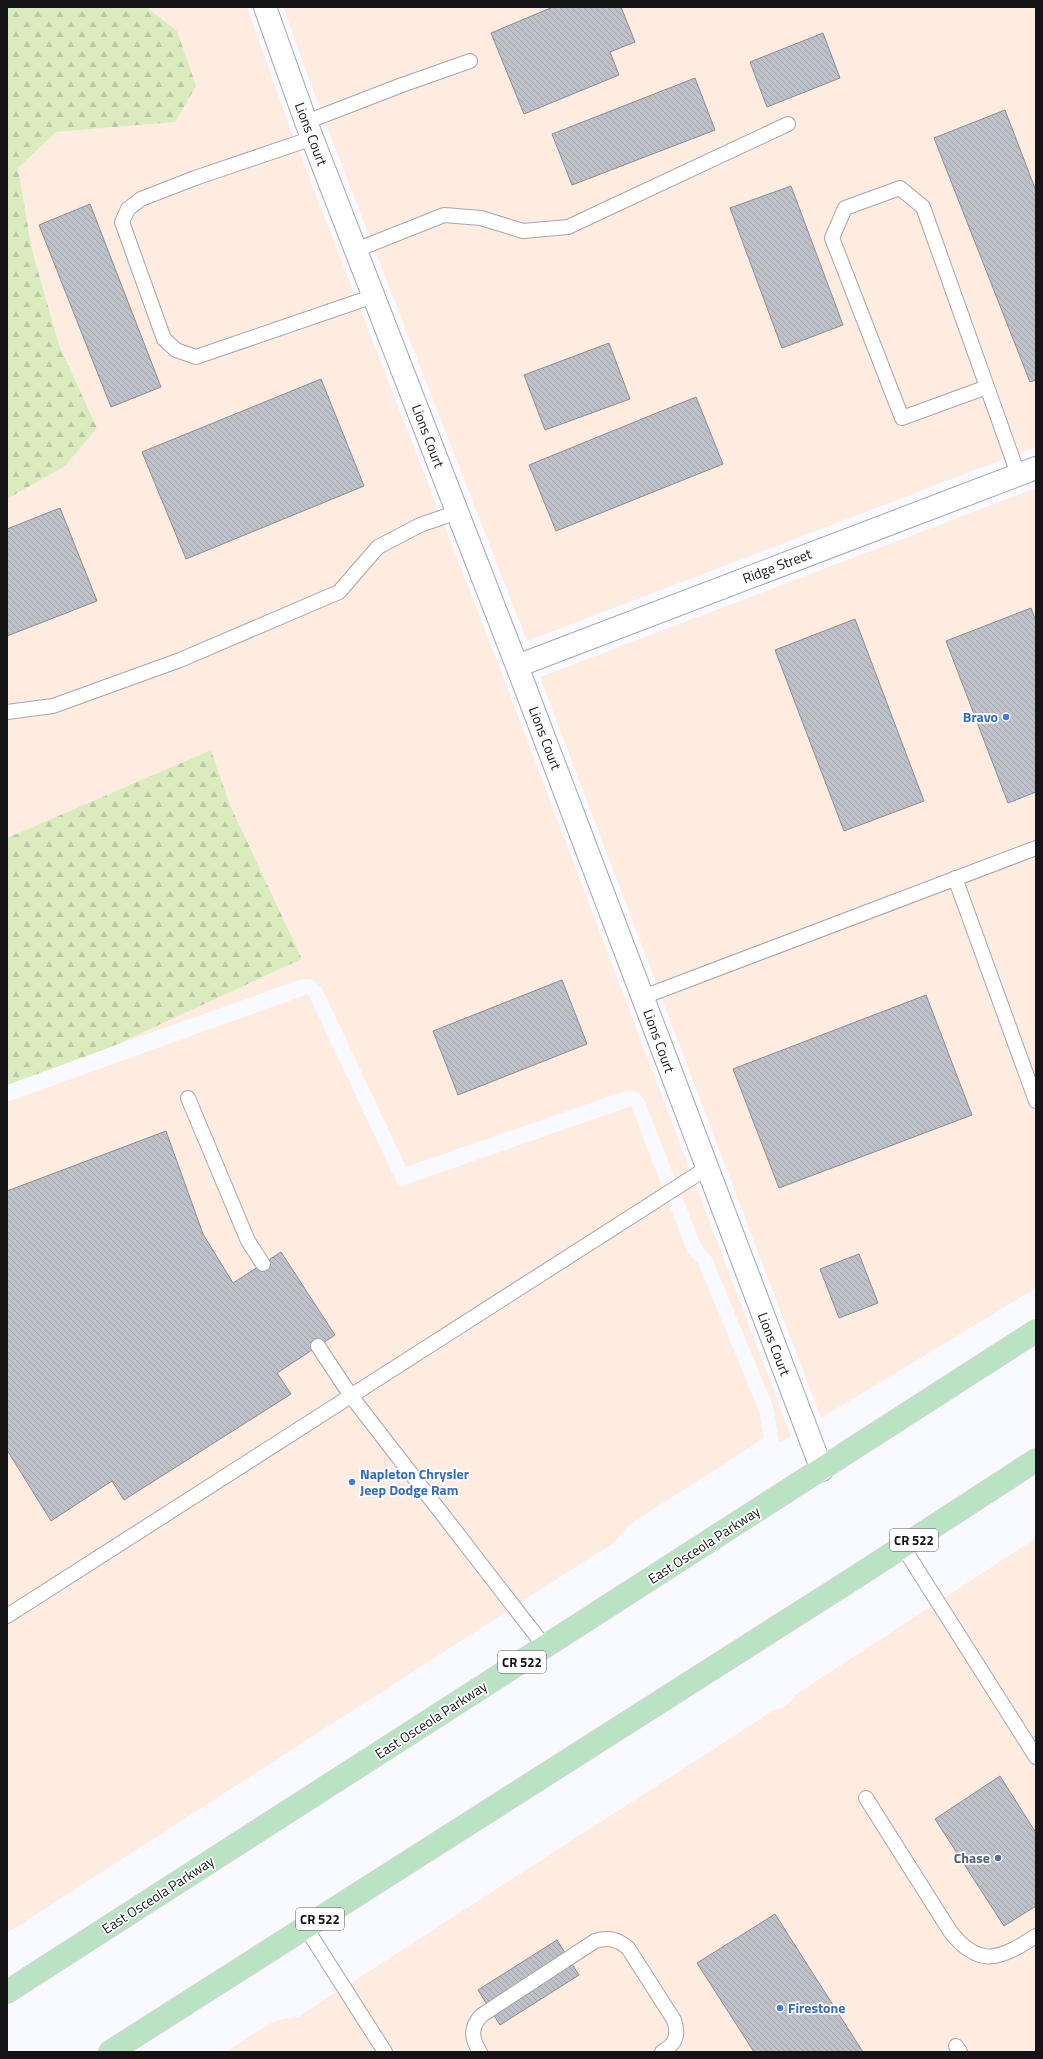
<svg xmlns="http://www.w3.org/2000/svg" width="1043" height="2059" font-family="'Titillium Web',sans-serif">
<defs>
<pattern id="forest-firs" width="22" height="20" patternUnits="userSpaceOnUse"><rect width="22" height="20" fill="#daebbe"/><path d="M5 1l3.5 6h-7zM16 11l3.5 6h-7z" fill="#bac9a3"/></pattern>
<pattern id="building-back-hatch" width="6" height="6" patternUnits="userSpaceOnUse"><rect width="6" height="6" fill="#bfc1c9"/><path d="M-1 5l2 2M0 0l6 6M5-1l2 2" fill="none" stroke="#a3a5ac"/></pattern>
</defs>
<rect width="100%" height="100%" fill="#f9faff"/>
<path fill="#feece1" d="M146,7h101l43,121 211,543 290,765 -12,7 -6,-37 -61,-148 -11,-13 -56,-143 -6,-9 -9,-3 -5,1 -219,76 -84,-179 -11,-9h-9l-191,68 191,-88 -72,-154 -19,-55 -204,88v-339l58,-33 32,-38 -38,-83 -27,-95 -14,-82 38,-36 119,-10 2,-91z
M283,7h753v440l-509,194 -204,-524z
M1036,488v800l-215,130 -281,-741z
M308,994l91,193 232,-81 57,147 10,10 61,148 5,27 -135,87 -16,18 -606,390v-831z
M1036,1538v514h-811l46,-29 12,-4 15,-2 476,-307 8,-2 8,-5 5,-8z"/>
<path fill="url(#forest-firs)" d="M7,7h139l31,24 19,55 -21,36 -119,10 -38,36 14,82 27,95 38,83 -32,38 -58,33z
M211,750l19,55 72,154 -191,88 -104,38v-247z"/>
<path fill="url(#building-back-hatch)" stroke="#8b8d94" d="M553,7h68l14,35 -25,10 9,23 -95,39 -33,-81z
M823,33l17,45 -73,29 -17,-45z
M695,78l20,52 -143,55 -20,-51z
M1005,110l31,81v189l-6,2 -96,-244z
M791,186l52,139 -61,23 -52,-140z
M90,204l71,183 -50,20 -72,-182z
M609,343l21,56 -85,31 -21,-55z
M321,379l43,107 -178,73 -44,-107z
M696,397l27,67 -167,67 -27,-66z
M60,508l37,93 -90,35v-107z
M1031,608l5,13v171l-28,11 -62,-162z
M855,619l69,182 -80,30 -69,-181z
M562,980l25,64 -129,51 -25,-64z
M926,995l46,120 -193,73 -46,-119z
M166,1131l37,103 30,49 48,-31 54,83 -58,38 14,21 -167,106 -12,-19 -61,40 -44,-71v-259z
M859,1254l19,49 -39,15 -19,-49z
M1000,1776l36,57v73l-32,20 -69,-107z
M775,1914l88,138h-109l-57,-89z
M557,1940l22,35 -79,50 -22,-35z"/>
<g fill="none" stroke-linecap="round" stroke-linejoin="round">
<defs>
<path id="lane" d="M306,122l96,-37 68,-24
M313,138l-118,40 -54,21 -13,10 -6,13 42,117 12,11 20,7 178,-61
M356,250l88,-35 37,3 42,13 45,-4 220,-103
M987,387l-85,31 -70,-180 13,-30 55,-20 23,19 95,267
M7,712l46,-6 127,-46 159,-68 39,-45 42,-22 38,-13
M955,878l81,223
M643,997l393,-149
M188,1098l60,143 15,23
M318,1346l33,50 194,251
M903,1547l133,210
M7,1616l700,-448
M866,1798l84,133c29,38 50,28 86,5
M306,1928l79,124
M956,2046l4,6
M480,2052c-9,-14 -10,-25 2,-37l113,-74c14,-4 22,-2 33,7l46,72c5,15 2,24 -12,32"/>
<path id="street" d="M265,7l41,115 211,544 305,804
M517,666l519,-198"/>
<path id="primary" d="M7,1992l1029,-661
M110,2052l749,-477 177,-115"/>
</defs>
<use href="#lane" stroke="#a4a6ad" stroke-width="16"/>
<use href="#street" stroke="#a4a6ad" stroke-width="24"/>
<use href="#primary" stroke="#d5d5d5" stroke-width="24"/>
<use href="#lane" stroke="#fff" stroke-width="14"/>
<use href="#street" stroke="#fff" stroke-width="22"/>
<use href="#primary" stroke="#b9e3c3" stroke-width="22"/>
</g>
<g fill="#3f7fe0" stroke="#fff" stroke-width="1.5">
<circle cx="1006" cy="717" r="4"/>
<circle cx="352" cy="1482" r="4"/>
<circle cx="780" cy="2008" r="4"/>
</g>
<circle fill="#5c6f8a" stroke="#fff" stroke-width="1.5" cx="998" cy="1858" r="4"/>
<g text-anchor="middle" stroke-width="3.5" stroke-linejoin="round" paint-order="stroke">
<g fill="#fff" stroke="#5a5a5d" stroke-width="1">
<rect x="890" y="1529" width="48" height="22" rx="3"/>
<rect x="498" y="1651" width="48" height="22" rx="3"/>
<rect x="296" y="1908" width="48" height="22" rx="3"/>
</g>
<g font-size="13" font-weight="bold" fill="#141417">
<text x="914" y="1545">CR 522</text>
<text x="522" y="1667">CR 522</text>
<text x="320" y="1924">CR 522</text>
</g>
<g font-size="14" fill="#141417" stroke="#fff">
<text transform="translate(311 134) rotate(69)" y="5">Lions Court</text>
<text transform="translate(428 436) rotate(69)" y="5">Lions Court</text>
<text transform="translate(777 566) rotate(-21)" y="5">Ridge Street</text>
<text transform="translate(545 738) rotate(69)" y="5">Lions Court</text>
<text transform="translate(659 1041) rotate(70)" y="5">Lions Court</text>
<text transform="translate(774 1344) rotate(69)" y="5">Lions Court</text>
<text transform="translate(704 1545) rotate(-33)" y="5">East Osceola Parkway</text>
<text transform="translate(431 1720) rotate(-33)" y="5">East Osceola Parkway</text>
<text transform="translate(158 1895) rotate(-33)" y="5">East Osceola Parkway</text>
</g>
<g font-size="14" font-weight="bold" fill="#366cbe" stroke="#fff" text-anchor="start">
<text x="998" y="722" text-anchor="end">Bravo</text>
<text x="360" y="1479">Napleton Chrysler<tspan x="360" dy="16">Jeep Dodge Ram</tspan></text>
<text x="788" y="2013">Firestone</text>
</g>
<g font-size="14" font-weight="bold" fill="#4e5e75" stroke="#fff" text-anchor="end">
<text x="990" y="1863">Chase</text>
</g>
</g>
<rect width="1043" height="2059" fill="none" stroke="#141417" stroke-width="16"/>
</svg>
